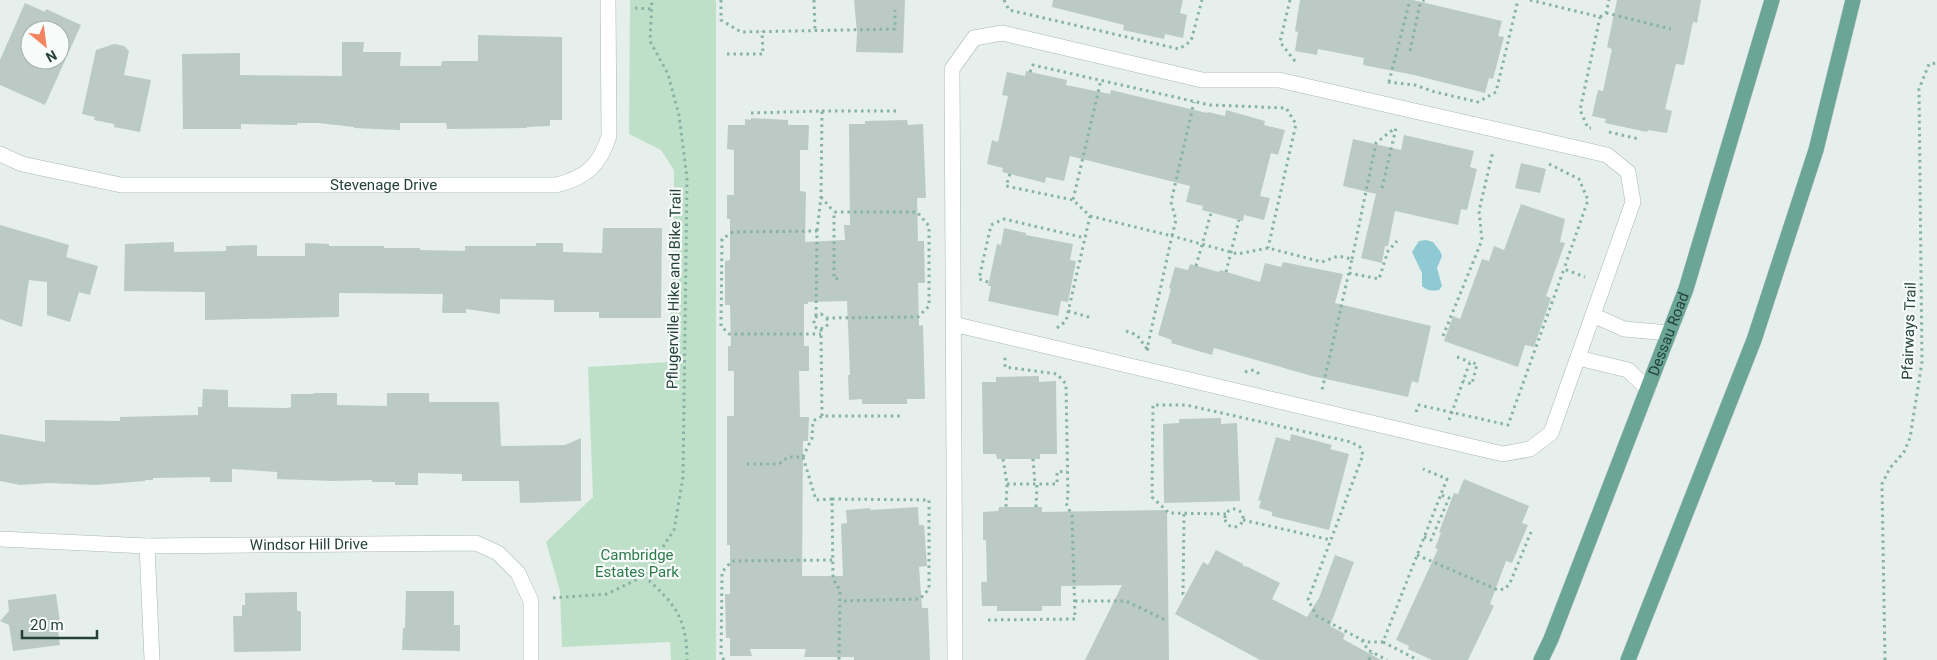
<svg xmlns="http://www.w3.org/2000/svg" width="1937" height="660" font-family="Roboto,sans-serif">
<rect width="100%" height="100%" fill="#e6efeb"/>
<path fill="#bfe0c8" d="M630,0h86v660h-45l-1,-18 -108,5 -2,-56 -14,-49 47,-45 -5,-130 80,-5 6,-124v-68l-13,-20 -32,-16z"/>
<path fill="#8ec9d4" d="M1426,240l7,2 7,9 2,5 -5,12 5,18 -3,4c-8,1 -11,1 -17,-4v-13l-10,-21 7,-11z"/>
<path fill="#bbcac4" fill-rule="evenodd" d="M854,0h51l-2,53 -47,-1 1,-19z
M1053,0h130l-3,13 7,2 -4,23 -18,-4 -1,5 -41,-9 1,-5 -72,-18z
M1300,0h113l89,21 -4,15 6,1 -11,42 -4,-1 -4,15 -71,-18 -51,-10 1,-7 -46,-9 -1,6 -22,-4 3,-19 -3,-1z
M1617,0h84l-4,23 -4,-1 -9,43 -8,-1 -11,45 7,2 -5,22 -19,-3 -1,2 -42,-9 1,-4 -14,-3 6,-26 5,1 9,-42 -5,-2z
M25,3l20,9 1,-3 35,16 -36,80 -45,-20v-25zM30,30h30v30h-30z
M478,35l84,2v83h-12v6l-23,1v1l-80,1 -1,-6h-46v7l-46,-2v-1l-36,-4h-21v2l-56,-1v5h-58l-1,-75 58,-1v22l102,1v-34h22l-1,10h38l-1,14h41l1,-5h36z
M114,44l10,2 5,5 -5,24 27,5 -11,52 -26,-5v-3l-20,-4 1,-3 -13,-3 14,-64z
M1026,71l41,9 -1,5 44,9 1,-4 96,23 1,-1 17,4 1,-6 39,11 -1,4 21,5 -7,25 -7,-2 -11,43 10,2 -6,22 -20,-5 -1,6 -41,-11 1,-4 -17,-4 4,-16 -120,-30 -6,25 -18,-4 -1,6 -43,-11 1,-4 -16,-4 5,-24 6,2 10,-46 -6,-1 5,-23 18,4z
M751,118l37,2v5h21l-1,25h-8v41l6,1 -1,50 40,-2 -1,-15h6l-1,-101h16v-3l42,-1 1,5 15,-1 3,74h-9l1,43h6l1,42h-7l1,43 4,-1 2,74h-18v5h-45v-5l-13,1 -1,-25h2l-3,-74 -39,1v2h-4v42h5v25h-10l1,46h9l-1,24h-5l-1,135h41l-2,-52 6,-1 -1,-13 24,-2v2l48,-3 1,18h5l3,41 -8,1 3,41h6l2,52h-76v-3h-50l2,-8h-56l2,7h-22v-18h-4l-1,-44h5v-49h-3v-129h7v-45h-6v-25h3l-1,-41h-5v-44l5,-1v-41h-3v-24h7v-45l-7,-1 1,-24h17v-6l6,1z
M1404,135l70,16 -4,16 7,2 -10,41 -6,-1 -3,16 -63,-14 -7,35h-3l-3,17 -21,-5 15,-64 -33,-8 10,-47 48,11z
M1521,163l25,6 -6,24 -25,-5z
M1521,204l44,15 -5,23 5,1 -19,53 5,2 -17,49 -9,-2 -7,22 -74,-26 9,-25 7,3 22,-60 7,2 5,-15 10,4z
M0,225l69,20 -3,12 32,9 -8,29 -11,-3 -9,30 -23,-7v-33l-18,-2 -7,47 -22,-8z
M603,228h59l-1,90h-62v-6h-45v-12l-54,-1v15l-34,-5v4h-24l1,-19 -104,-1v24l-134,3v-28l-81,-1 1,-47 49,-2v10l52,-1v-5l31,-1v11h48v-13l24,1v2h55v2h36v2l45,1v-5h71v-3h27v9l39,1z
M1004,228l22,5v2l47,9 -3,16 6,1 -8,41 -7,-1 -3,15 -70,-15 3,-15h-3l9,-42 4,1z
M1283,262l60,12 -8,29 96,23 -13,57 -6,-2 -4,16 -96,-21 -98,-28 -2,7 -41,-12 1,-3 -14,-5 13,-46 -2,-1 6,-21 13,3 2,-6 29,8 1,-2 40,12 5,-19 16,4z
M1039,376v6l17,-1 1,73h-17v5h-43l-1,-5h-13l-1,-72h14v-5z
M203,389l25,1v17l59,1 4,-1v-13h22l1,-1h23v12l50,1v-13h42v9h70l2,44 64,-1 16,-7v63l-61,2 -1,-22h-57v-7l-44,-1v12h-23v-3h-23v-2l-39,1 -56,-2v-7l-45,-3v13h-22v-5l-57,1v2h-8v1l-49,4 -47,-2 -29,2 -20,-4v-47l45,8v-22l75,1v-4l78,-2v-8h4z
M1221,418v6l16,-1 3,78 -76,2 -1,-79 16,-1v-4z
M1291,434l41,11 -2,4 19,5 -20,76 -57,-14v-4l-13,-4 2,-8 -3,1 18,-64 14,4z
M1464,479l65,27 -7,17 6,2 -16,38 -6,-2 -16,43 4,2 -26,54h-36l-24,-11 1,-3 -13,-6 42,-91 -3,-1 6,-15 -2,-1 15,-39 4,1z
M999,507h43v5l125,-2 2,150h-84l37,-75 -61,1v20h-19v5h-45v-5h-15l-1,-24h6l-1,-42h-3v-28l15,-1z
M1216,550l27,14v2l5,1 32,16 -8,16 35,18 12,-19 16,-43 19,7 -24,64 15,8 -2,5 38,21h-121l-85,-46 28,-52 5,3z
M406,591h48v34h6v26l-58,-1 1,-22h2z
M297,592v18l4,2v39l-67,1 -1,-36h9v-11h3v-12z
M56,594l4,28h-3l3,23 -47,6 -4,-26 -9,-4 9,-10 -1,-11z"/>
<g fill="none" stroke-linecap="round" stroke-linejoin="round">
<defs>
<path id="lane" d="M1593,315l31,14 45,4
M953,324l550,130 27,-5 21,-16 82,-231 -5,-30 -21,-17 -328,-75h-77l-200,-47 -28,5 -22,31c1,197 2,394 3,591
M1578,358l50,12 20,19"/>
<g id="street">
<path id="s1" d="M0,154l22,10 99,21h435c30,-7 44,-20 53,-49l-1,-136"/>
<path id="s2" d="M0,539l147,7 329,-3 22,10 20,20 13,28v59"/>
<path d="M147,546l5,114"/>
</g>
<g id="primary">
<path id="s3" d="M1541,660l10,-21 135,-350 86,-289"/>
<path d="M1628,660l126,-320 62,-190 37,-150"/>
</g>
</defs>
<use href="#lane" stroke="#a8b8b2" stroke-width="16"/>
<use href="#street" stroke="#a8b8b2" stroke-width="16"/>
<use href="#primary" stroke="#c2cac8" stroke-width="16"/>
<path stroke="#86b3a5" stroke-width="3" stroke-dasharray="2.5 4" stroke-linecap="butt" d="M721,0v20l20,12 154,-3v-19
M814,0l1,30
M1004,0l5,10 170,39 12,-8 11,-41
M1290,0l-10,42 14,18 3,1
M1530,0l70,17 -20,93 8,18h3
M635,8l17,1
M1606,13l65,16
M1600,17l6,-4 3,-13
M1410,51l10,-47 4,-4
M727,54h36l-1,-23
M1030,72l3,-7 177,40 76,3 10,16 -28,124
M1388,82l27,3 20,7 43,10 18,-10 22,-92
M1389,82l21,-82
M822,111h78
M751,113l71,-2 -1,86 -4,34
M1609,132l30,7
M1549,164l30,15 9,21 -24,69
M1010,174l-4,12 67,14
M1382,188l14,-60
M821,197l13,15
M1090,216l82,20 4,-16 -5,-18 23,-100
M1352,259l24,-116 19,-15
M1196,266l15,-53
M1226,272l13,-52
M1349,273l30,6 9,-28 9,-10
M988,282l-9,-3 12,-54 13,-6 81,19
M1068,311l24,7
M816,316l1,-85 -84,1 -11,7 -1,87 8,8h92
M827,318l1,6 -3,4 -7,1 -4,-3v-8l7,-4 6,4 91,-1 11,-11v-80l-12,-14h-83v67l7,-1
M1057,328l9,-7 24,-105 -17,-16 28,-120
M821,329l1,87
M1126,331l11,4 10,14
M1443,336l39,-96 -3,-29 14,-60
M1149,350l-2,-1 25,-113 66,18 30,-6 54,14 16,-6 14,3 -30,131
M1457,357l13,5
M1245,372l6,-2 5,1 3,3
M1416,412l3,-7 89,20 56,-156 21,8
M1449,420l3,-8 18,-50 7,2 -5,20 -9,-3
M803,457l9,-19 1,-17 9,-5h80
M1003,459l4,25 -1,23
M1033,459l2,25
M747,464h32l9,-7h15l13,43 16,-1 1,80 7,11 -1,70
M1007,484h50v-12l10,-1
M832,499l97,1v89l-9,10 -80,2
M1036,507l1,-23
M1225 518a9 9 0 1 1 18 0a9 9 0 1 1-18 0Z
M1184,514l-1,80 3,2
M1226,514l-57,-1 -17,-16 1,-92h33l165,37 9,5 3,8 -55,145 9,16 49,26h17l64,-163 -24,-10
M1243,520l88,20
M1424,537l7,3 18,-42 -8,-3
M1417,555l81,35 7,-1 5,-6 21,-51
M644,576c30,27 43,41 43,84
M553,598l54,-4 37,-18 30,-46 9,-53 4,-299 -8,-63 -11,-41 -18,-33 2,-41
M1075,601h51l39,19
M988,620l87,-1 -3,-103 -6,-13 2,-6 -2,-113 -9,-10 -52,-7v-11
M1362,640l6,10 19,10
M1383,642l35,18
M724,660l-3,-4 1,-84 10,-11 101,-1
M1369,660l3,-7
M1885,660l-3,-176 8,-16 14,-16 6,-14 12,-76 -3,-273 10,-25 8,-1"/>
<use href="#lane" stroke="#fff" stroke-width="15"/>
<use href="#street" stroke="#fff" stroke-width="15"/>
<use href="#primary" stroke="#6aa596" stroke-width="15"/>
</g>
<g text-anchor="middle" stroke-width="4.5" stroke-linejoin="round" paint-order="stroke">
<g font-size="15" fill="#24423a" stroke="#f7fbf9">
<text dy="5" stroke="none"><textPath href="#s1" startOffset="388">Stevenage Drive</textPath></text>
<text transform="translate(674 289) rotate(-89)" y="5">Pflugerville Hike and Bike Trail</text>
<text transform="translate(1909 331) rotate(-88)" y="5">Pfairways Trail</text>
<text dy="5" stroke="none"><textPath href="#s3" startOffset="350">Dessau Road</textPath></text>
<text dy="5" stroke="none"><textPath href="#s2" startOffset="309">Windsor Hill Drive</textPath></text>
</g>
<g font-size="15" fill="#2d7a4b" stroke="#f7fbf9">
<text x="637" y="560">Cambridge<tspan x="637" dy="17">Estates Park</tspan></text>
</g>
</g>
<g transform="translate(45 45) rotate(151)"><circle r="24" fill="#f7fbf9" stroke="#a3b1ad"/>
<path d="M0-4L9 19L0 12L-9 19Z" fill="#f4845f"/>
<text y="-8" font-size="14" font-weight="bold" text-anchor="middle" fill="#24423a">N</text>
</g>
<path d="M22 630v8h75v-8" fill="none" stroke="#24423a" stroke-width="2.5"/>
<text x="30" y="630" font-size="15" fill="#24423a" stroke="#f7fbf9" stroke-width="4" paint-order="stroke">20 m</text>
</svg>
